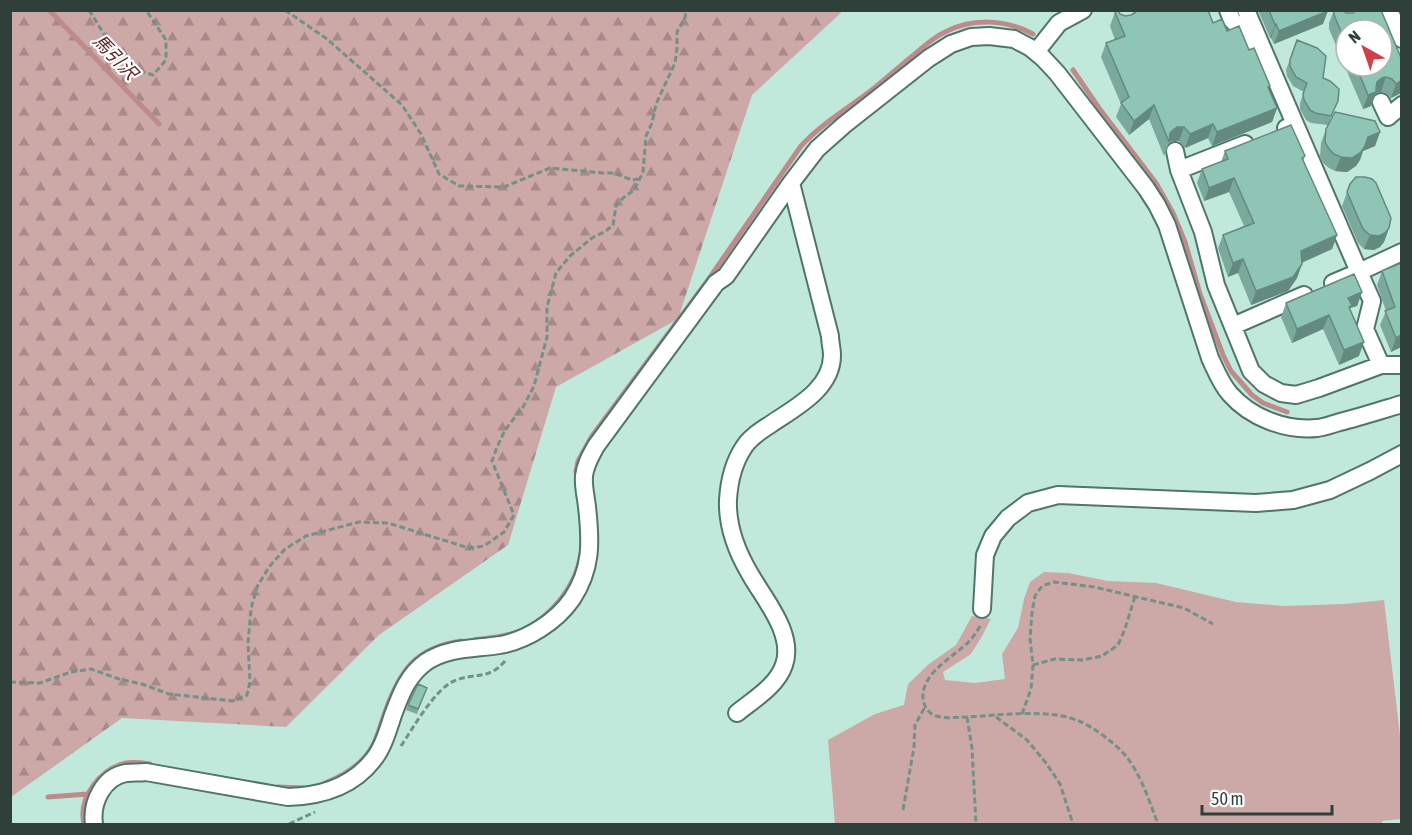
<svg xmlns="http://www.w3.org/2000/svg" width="1412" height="835" font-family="'Asap Condensed','Noto Sans JP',sans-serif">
<defs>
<pattern id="forest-firs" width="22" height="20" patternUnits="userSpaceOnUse" patternTransform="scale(1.5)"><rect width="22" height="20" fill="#cca8a7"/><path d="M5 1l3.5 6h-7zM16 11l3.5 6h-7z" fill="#a68a89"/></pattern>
</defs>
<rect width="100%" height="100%" fill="#c0e9dc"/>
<path fill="#cca8a7" d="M1044,572l24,1 40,8 48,2 80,19 48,4 61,-2 39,-4 17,144v75l-19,2v3h-547l-7,-84 47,-26 29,-9 4,-21 21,-20 27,-19 16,-29 19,3 -9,17 -11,18 -28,18 2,8 30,3 30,-4 -3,-25 16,-26 6,-29 6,-17z"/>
<path fill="url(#forest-firs)" d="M11,10h832v1l-91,84 -74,224 -122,68 -48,158 -129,90 -93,92 -164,-9 -111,79z"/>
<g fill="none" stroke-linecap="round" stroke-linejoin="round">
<path stroke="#bd8b8a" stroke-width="5" d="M49,10l110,114
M1073,70l26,38 57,75 17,30 12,29 15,52 23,61 8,16 21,24 11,8 24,9
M576,472l2,-11 14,-25 116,-156 93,-134c21,-23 48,-38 72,-57 14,-11 28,-24 42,-35 9,-8 19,-17 30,-22 27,-14 61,-13 88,2
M474,640c13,-2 28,-3 41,-7 33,-12 61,-45 66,-80
M325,783c18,-7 37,-19 47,-36 6,-11 9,-24 13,-35 15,-42 30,-64 76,-71
M278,787l26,1
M48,797l40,-3
M84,824c-6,-27 16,-55 42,-61 8,-1 17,0 24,1"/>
<defs>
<path id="minor" d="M1228,10l4,10 25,25
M1246,10l49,114 -9,4
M1389,10l13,29
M1036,52l23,-29 24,-13
M1381,102l7,15 14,-12
M1295,124l64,148 -26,11
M1175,151l4,19 24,62 13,53 35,86 13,13 17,9 15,2 23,-7 62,-23h21
M1179,170l66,-26
M1233,326l71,-31
M1381,365l-16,-36 7,-28 -13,-29 43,-20
M982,609l3,-54 8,-19 15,-18 20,-15 30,-8 198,8 37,-3 37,-10 40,-19 32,-17
M737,713c16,-13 40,-27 47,-48 11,-31 -20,-66 -34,-91 -13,-22 -23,-49 -22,-74 1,-18 6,-38 16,-53 6,-10 18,-17 27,-23 25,-17 61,-35 61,-69 0,-6 -2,-13 -2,-19l-39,-153
M94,824c-3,-21 9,-47 32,-51 7,-1 13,0 20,-1l142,25c32,-1 64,-10 85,-37 10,-12 15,-30 20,-45 8,-21 14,-39 33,-53 22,-15 49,-13 74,-17 27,-5 56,-23 72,-46 20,-30 19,-57 15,-92 -1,-10 -4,-21 -3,-31 1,-11 7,-21 12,-30l120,-163 10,-7 65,-93 26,-34 27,-24 85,-67 22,-14 20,-7 18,-1 25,3 17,9 12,10 14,15 89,115 11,17 10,20 43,133c6,13 11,26 20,36 21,24 56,37 87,34 9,-1 18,-5 27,-7 19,-5 38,-11 58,-17"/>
</defs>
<use href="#minor" stroke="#50756a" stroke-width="20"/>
<path stroke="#749088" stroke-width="3" stroke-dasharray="6 3" stroke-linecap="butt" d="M89,10l28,45 17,14 19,6 13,-15v-20l-20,-30
M285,10l42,29 75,66 19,29 18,40 20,12 45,1 46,-19 53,5h11l18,7 7,-1
M980,626c-2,4 -5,8 -7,11 -14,17 -40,28 -48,49 -5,11 -1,26 11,30 11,3 21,1 32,1 31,-2 85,-9 113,5 12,5 35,22 44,33 16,19 24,46 33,69
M1033,665l22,-6 27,1 20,-4 16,-11 7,-16 10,-33
M10,682l30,1 31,-11 20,-3 28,10 23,5 27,10 64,7 14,-6 3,-13 -2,-39 3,-34 6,-22 12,-20 16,-18 21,-13 53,-14 29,1 81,25 15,-2 20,-14 10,-17 -22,-54 5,-14 8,-17 18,-23 11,-21 13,-49v-30l9,-34 14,-17 22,-18 14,-7 7,-6 3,-19 7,-8 11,-8 9,-18 3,-36 6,-13 4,-19 19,-41 2,-15v-16l8,-14 1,-8
M1022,714l9,-25 2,-24 -3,-26 2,-27 3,-16 7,-10 12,-4 40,5 90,21 29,16
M967,717l5,31 4,76
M996,717l31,23 19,23 14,21 13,40
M401,746c12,-18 34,-57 53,-65 20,-9 34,0 51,-20
M903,810l11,-63 1,-22 10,-18
M289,824l26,-12"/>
<use href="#minor" stroke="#fff" stroke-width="16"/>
</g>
<path fill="#7ba99c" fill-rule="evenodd" d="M1134,10h74l5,13 14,8 22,19 20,39 8,19 -5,14 -60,24 -4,-8 -23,10 -6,-7h-7l-3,2 -5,13 -15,-37 -20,16 -13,-18 5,-13 -20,-47 5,-14 9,-3 -5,-14 5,-14 10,4 7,-1z
M1258,10h69l-4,14 -49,20 -3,-6h-1z
M1334,10l12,3h7l1,-3h27l20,83 -10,5 -5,-5 -5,-1h-4l-1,1 -5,13 -8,3 -34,-80v-6zM1346,30l36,36h-36z
M1297,40l26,38 11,32 -6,15 -17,-2 -5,-3 -6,-11v-6l4,-11 -11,-6 -6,-10 -1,-6z
M1326,129l54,3 -5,14 -12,5 -3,9 -4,6 -9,6 -12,-1 -6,-3 -6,-5 -3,-7 1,-13z
M1225,151l80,5 -2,5 34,74 -5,14 -30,14 -5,15 -9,13 -37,14 -13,-32 -10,4 -10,-29 5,-13 21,-9 -15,-34 -25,9 -7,-18 5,-14 19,-7z
M1350,184l39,44 -5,14 -4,5 -6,3 -10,-1 -6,-6 -16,-37z
M1401,263v84l-10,5 -11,-27 6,-14 -9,-26 5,-14z
M1362,292l-5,14 -7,2v2l9,46 -20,9 -16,-36 -31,14 -11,-26 5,-14z
M427,688l-10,26 -11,-4 2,-5z"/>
<path fill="#648a7f" d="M1328,11l-5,13 -49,20 5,-13z
M1276,24l-5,14h-1l5,-13z
M1386,77l-5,15 -5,1 -5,13 -8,3 5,-14 9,-13 5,-4z
M1401,81v12l-10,5 5,-14z
M1154,105l-5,14 -20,16 5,-14z
M1277,108l-5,14 -60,24 5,-14z
M1213,124l-5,14 -23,10 5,-14z
M1177,127h7l-5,14h-7l-3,2 1,-10 3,-3z
M1380,132l-5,14 -12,5 -3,9 -4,6 -9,6 -12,-1 6,-14 27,-20z
M1234,178l-5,14 -25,9 5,-13z
M1389,228l-5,14 -4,5 -6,3 -10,-1 6,-14z
M1337,235l-5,14 -36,16 5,-14z
M1243,259l-5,14 -10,4 5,-14z
M1302,264l-5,14 -9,13 -37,14 5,-14z
M1362,292l-5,14 -7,2 -3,11 1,-21z
M1329,315l-6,14 -31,14 5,-14z
M1401,335v12l-10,5 5,-14z
M1364,342l-5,14 -20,9 5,-15z"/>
<path fill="#8fc5b5" stroke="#648a7f" stroke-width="1.5" d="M1118,10l2,4 5,2 6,-1 4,-2 1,-3h72l5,13 9,-4 5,12 12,-5 10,24 5,-2 16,38 -2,1 9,21 -60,24 -4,-8 -23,10 -6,-7h-7l-4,3 -3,3 -1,9 -15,-37 -20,16 -13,-18 8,-6 -23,-54 19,-7 -10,-24z
M1269,10h58l1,1 -49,20 -3,-7 -1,1z
M1334,10h9l3,3h7l3,-3h25l20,48v23l-5,3 -4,-5 -6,-2 -4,1 -5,4 -1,6v4l-8,3 -12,-29h26v-36h-36v13l-12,-28z
M1297,40l20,8 9,8 -3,22 7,3 9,8 -1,12 -7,15 -16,-3 -5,-3 -6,-10 -1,-6 4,-11 -11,-6 -6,-11v-6z
M1335,112l40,9 5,11 -12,5 -3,9 -4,6 -9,6 -11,-1 -7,-3 -5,-5 -4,-7 1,-13z
M1291,125l14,31 -3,2 35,77 -36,16 1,13 -9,13 -37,14 -13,-32 -10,4 -10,-28 31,-12 -20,-45 -25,10 -7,-19 26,-10 -3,-8z
M1356,177h9l7,2 4,4 15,35 -2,10 -4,5 -6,3 -9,-1 -7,-6 -16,-37 3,-8z
M1401,263v72l-5,3 -11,-27 10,-4 -13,-36z
M1354,274l8,18 -14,6 4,7 -3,2 15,35 -20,8 -15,-35 -32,14 -11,-26z
M418,684l9,4 -9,21 -10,-4z"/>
<g text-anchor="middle" stroke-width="4.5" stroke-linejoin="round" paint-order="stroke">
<g font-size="18" font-style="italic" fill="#5e2023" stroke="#fff">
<text transform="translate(115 57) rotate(46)" y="6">馬引沢</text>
</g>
</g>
<rect width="1412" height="835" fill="none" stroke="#2f403b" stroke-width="24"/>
<g transform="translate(1364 48) rotate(320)"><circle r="28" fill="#ffffff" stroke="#acb3b1" stroke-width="1.5"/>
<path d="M0-4.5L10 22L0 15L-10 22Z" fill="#d0404b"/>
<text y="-9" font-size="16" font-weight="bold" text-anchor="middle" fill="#2f403b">N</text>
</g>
<path d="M1202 805v9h130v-9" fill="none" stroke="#2f403b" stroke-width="3"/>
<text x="1211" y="805" font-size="18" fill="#2f403b" stroke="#ffffff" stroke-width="4.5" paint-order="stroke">50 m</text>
</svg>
